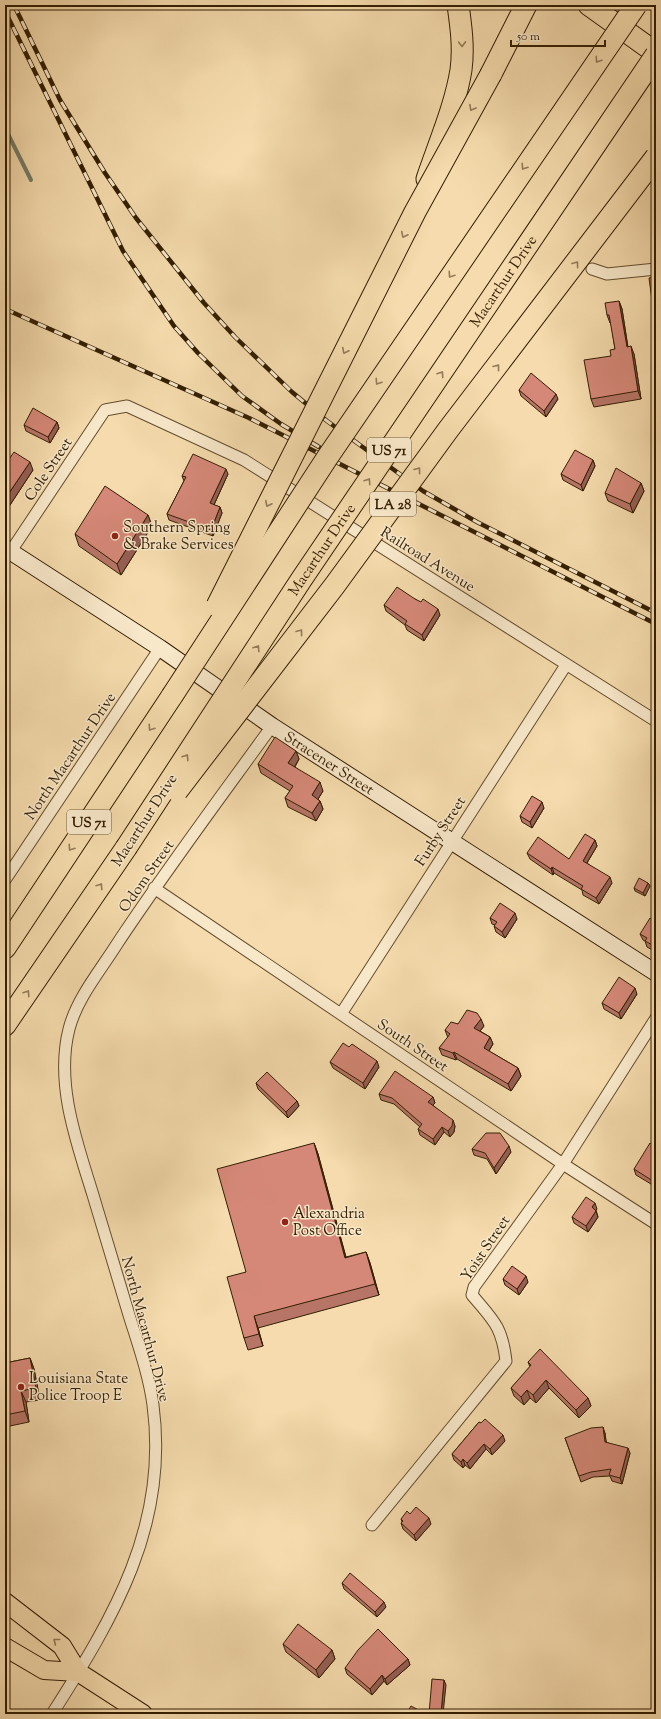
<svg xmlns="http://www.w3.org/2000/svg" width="661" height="1719" font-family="'Sorts Mill Goudy',serif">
<rect width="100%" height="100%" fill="#f5dbad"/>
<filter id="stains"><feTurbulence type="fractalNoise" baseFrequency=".005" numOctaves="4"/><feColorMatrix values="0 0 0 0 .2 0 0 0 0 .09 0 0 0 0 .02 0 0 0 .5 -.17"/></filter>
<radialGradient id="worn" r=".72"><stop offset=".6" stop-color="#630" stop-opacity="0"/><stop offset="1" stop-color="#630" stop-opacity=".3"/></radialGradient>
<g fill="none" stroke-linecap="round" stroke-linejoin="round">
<path stroke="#727c69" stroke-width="4" d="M5,128l26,52"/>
<defs>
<path id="street" d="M592,269l15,5 49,-5
M11,551l94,-141 22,-4 117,54 412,261
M5,880l155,-232
M154,888l409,276 93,60
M341,1014l225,-349
M372,1525l134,-164c-4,-35 -13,-41 -34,-66l2,-8 89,-123 93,-146
M52,1714c62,-97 117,-189 101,-309 -4,-30 -15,-61 -24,-90 -12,-40 -24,-80 -36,-120 -16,-52 -38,-111 -24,-166 8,-31 31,-58 48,-85 49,-74 103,-146 155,-218"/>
<g id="secondary">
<path id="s1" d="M5,548l155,100 112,78 384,247"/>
</g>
<path id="primary" d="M5,1602l57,44 16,26 65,42
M5,1647l39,23 34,2"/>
<path id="highway" d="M589,5l67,48
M491,74l35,-69
M427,179c12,-36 28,-72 34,-109 3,-22 0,-44 -3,-65
M5,948l167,-252
M5,1025l121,-177"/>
</defs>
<use href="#street" stroke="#644d2d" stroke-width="13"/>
<use href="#secondary" stroke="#331e02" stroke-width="18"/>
<use href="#primary" stroke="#331e02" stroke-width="20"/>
<use href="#highway" stroke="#331e02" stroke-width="23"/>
<use href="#street" stroke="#f8e8ca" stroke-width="11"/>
<use href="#secondary" stroke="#f8e8ca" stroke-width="16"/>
<use href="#primary" stroke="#f5dbad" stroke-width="18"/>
<use href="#highway" stroke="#f5dbad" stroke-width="21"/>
<defs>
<path id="rail" d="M14,5l46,95 45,73 31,45 68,85 31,34 57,55 35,29 96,70 54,31 179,91
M5,11l118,240 51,75 24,27 44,43 39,28 38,23
M5,309l244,109 407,206"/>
</defs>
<use href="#rail" stroke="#331e02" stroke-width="4.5"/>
<use href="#rail" stroke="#f8e8ca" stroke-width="3" stroke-dasharray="9" stroke-linecap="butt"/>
<defs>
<g id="highway-bridge">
<path d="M217,606l198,-394 76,-138"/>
<path d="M172,696l155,-238 309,-453"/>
<path d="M177,791l158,-206 113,-155 208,-273"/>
<path id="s2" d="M126,848l175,-268 355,-525"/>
</g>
</defs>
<use href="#highway-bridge" stroke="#331e02" stroke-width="23" stroke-linecap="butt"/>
<use href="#highway-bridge" stroke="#f5dbad" stroke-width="21"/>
</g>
<path fill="#b77567" stroke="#331e02" d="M619,301l3,8 6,38 6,7 7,45 -47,8 -3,-8 20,-43 4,-7 -4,-26h-1l-3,-8z
M654,315h2v6z
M519,390l39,9 -12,18 -25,-21z
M57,422l2,6 -9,15 -24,-12 -2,-6z
M593,460l2,6 -12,25 -20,-11 -2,-6z
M5,465l28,5 -25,38 -3,-1z
M228,474l-14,31 6,2 2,6 -9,23 -44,-16 -2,-6 17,-33 -2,-5z
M641,483l3,8 -11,22 -25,-12 -3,-8z
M148,515l4,11 -31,49 -42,-29 -4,-12z
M415,599l25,16 -16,26 -17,-11 -2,-5 -19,-14 -2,-6z
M296,751l3,8 -4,8 28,24 -5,8 2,2 3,8 -7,12 -28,-14 -3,-9 5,-7 -29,-18 -3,-9z
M544,808l-12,20 -10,-6 -2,-6z
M595,840l2,6 -10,17 25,20 -13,21 -16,-9 -1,-5 -28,-17 -1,2 -23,-16 -3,-6 42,6z
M648,883l2,3 -5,10 -10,-5 -1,-3z
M490,918l27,1 -12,19 -9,-6 -2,-6 1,-1 -3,-1z
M656,922v30l-9,-5 -2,-6 -2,-1 -3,-6z
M637,994l-16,25 -17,-10 -2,-6z
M458,1024l26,2 -4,5 10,6 3,7 -4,7 29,17 3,8 -10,15 -54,-32 -1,1 -14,-5 -3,-7 9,-10 -3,-8z
M330,1062l49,5 -14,22 -32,-21z
M256,1083l41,18 2,5 -11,12 -30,-29z
M379,1094l54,3 2,6 -2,2 22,21 -1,6 -4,5 -6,-5 -9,13 -15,-10 -2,-6 2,-2 -26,-23 -13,-4z
M314,1143l4,11 28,103 20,-5 4,11 9,32 -121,33 5,18 -15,4 -4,-12 2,-66z
M656,1147v40l-20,-12 -2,-6z
M472,1149l39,3 -15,22 -9,-15 -13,-4z
M597,1209l-1,1 2,7 -10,15 -14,-9 -2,-6z
M503,1279l25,3 -9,13 -14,-10z
M30,1358l4,11 6,31 -14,2 3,20 -24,5v-64z
M528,1362l60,36 3,8 -12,12 -30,-30 -13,15 -6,-5 -6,7 -10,-9 -3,-8 19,-21z
M479,1422l26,19 -13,14 -6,-6 -16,20 -5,-4 -2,3 -9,-8 -2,-6z
M605,1433l1,9 24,11 -8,31 -10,-3 -2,-5 -17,1 -12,5 -16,-44z
M410,1514l21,10 -15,17 -13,-12 -2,-6 1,-1 -1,-3z
M342,1583l44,24 -9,10 -33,-28z
M283,1644l49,6 3,9 -16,19 -33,-26z
M408,1659l2,6 -23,20 -3,-4 -12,14 -25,-21 -2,-6z"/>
<path fill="#955f54" stroke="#331e02" d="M619,301l3,8 7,46 -2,-8z
M631,346l3,8 7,45 -3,-8z
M556,394l2,5 -12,18 -2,-6z
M57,422l2,6 -9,15 -2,-6z
M593,460l2,6 -12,25 -2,-6z
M30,462l3,8 -25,38 -3,-7v-2z
M226,469l2,5 -16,35 -2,-6z
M641,483l3,8 -11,22 -3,-9z
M220,507l2,6 -9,23 -2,-6z
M148,515l4,11 -31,49 -4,-11z
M438,609l2,6 -16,26 -2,-6z
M296,751l3,8 -7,12 -4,-8z
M320,782l3,9 -8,13 -3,-9z
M320,801l3,8 -7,12 -4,-8z
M542,802l2,6 -12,20 -2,-6z
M595,840l2,6 -12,20 -2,-5z
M552,867l2,6 -1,2 -2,-6z
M610,877l2,6 -13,21 -3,-6z
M648,883l2,3 -5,10 -2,-3z
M515,913l2,6 -12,19 -3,-6z
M635,988l2,6 -16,25 -2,-6z
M481,1019l3,7 -7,9 -3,-7z
M490,1037l3,7 -7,11 -2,-7z
M454,1052l3,7 -1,1 -3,-7z
M377,1061l2,6 -14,22 -2,-6z
M518,1068l3,8 -10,15 -3,-7z
M433,1097l2,6 -5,5 -2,-6z
M297,1101l2,5 -11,12 -2,-6z
M453,1120l2,6 -1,6 -4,5 -2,-6z
M442,1127l2,5 -9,13 -2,-6z
M314,1143l4,11 31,115 -4,-11z
M509,1146l2,6 -15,22 -2,-6z
M595,1203l2,6 -3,4 -2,-6z
M596,1211l2,6 -10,15 -2,-6z
M366,1252l4,11 9,32 -4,-11z
M526,1276l2,6 -9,13 -2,-6z
M254,1316l4,12 5,18 -4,-12z
M30,1358l4,11 6,31 -4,-12z
M546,1380l3,8 -13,15 -3,-8z
M527,1390l3,8 -6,7 -3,-8z
M21,1391l5,11 3,20 -4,-11z
M588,1398l3,8 -12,12 -3,-8z
M603,1427l2,6 2,15 -2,-6z
M503,1435l2,6 -13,14 -2,-6z
M484,1444l2,5 -16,20 -3,-6z
M628,1448l2,5 -8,31 -2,-6z
M463,1459l2,6 -2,3 -2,-6z
M429,1518l2,6 -15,17 -2,-6z
M384,1602l2,5 -9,10 -2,-5z
M332,1650l3,9 -16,19 -3,-8z
M408,1659l2,6 -23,20 -2,-6z
M382,1675l2,6 -12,14 -2,-6z
M444,1680l2,5 -3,29h-2z"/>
<path fill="#d58878" stroke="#331e02" d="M656,277v38h-2l-5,-37z
M619,301l8,46 4,-1 7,45 -47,8 -7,-39 27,-4 -1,-6 5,-1 -6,-34h-2l-2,-12z
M531,373l25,21 -12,17 -25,-21z
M33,408l24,14 -9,15 -24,-12z
M575,450l18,10 -12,25 -20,-11z
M14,452l16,10 -25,37v-34z
M193,454l33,15 -16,34 10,4 -9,23 -44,-16 19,-37 -4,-1z
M616,468l25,15 -11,21 -25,-11z
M105,486l43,29 -31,49 -42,-30z
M397,587l18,12 6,3 2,-3 15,10 -16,26 -17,-11 2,-3 -23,-16z
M275,737l21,14 -8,12 32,19 -8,13 8,6 -8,12 -27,-15 8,-12 -35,-22z
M532,796l10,6 -12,20 -10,-6z
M585,834l10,6 -12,21 27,16 -14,21 -15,-9 2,-3 -31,-19 -1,2 -24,-16 11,-16 31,22z
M639,878l9,5 -5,10 -9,-5z
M500,903l15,10 -13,19 -8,-6 3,-4 -7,-4z
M650,918l6,4v25l-11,-6 2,-3 -7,-4z
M619,977l16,11 -16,25 -17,-10z
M467,1010l10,3 4,6 -7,9 16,9 -6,11 34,20 -10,16 -54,-32 -1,1 -14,-5 11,-14 -5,-4 6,-8 7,2z
M343,1043l6,4 3,-3 25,17 -14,22 -33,-21z
M395,1071l38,26 -5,5 25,18 -1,6 -4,5 -6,-4 -9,12 -15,-10 4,-5 -30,-26 -13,-4z
M267,1072l30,29 -11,11 -30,-29z
M486,1133h14l9,13 -15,22 -9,-15 -13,-4z
M314,1143l31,115 21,-6 9,32 -121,32 5,18 -15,4 -17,-61 19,-5 -29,-103z
M650,1143l6,4v36l-22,-14z
M586,1197l9,6 -3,4 4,4 -10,15 -14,-9z
M512,1266l14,10 -9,13 -14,-10z
M540,1349l48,49 -12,12 -30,-30 -13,15 -6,-5 -6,7 -10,-9 20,-23 -3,-3z
M30,1358l6,30 -15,3 4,20 -20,4v-52z
M485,1419l18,16 -13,14 -6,-5 -17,19 -4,-4 -2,3 -9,-8 27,-32 2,1z
M603,1427l2,15 23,6 -8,30 -11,-3 2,-6 -20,3 -12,4 -14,-38 26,-10z
M416,1507l13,11 -15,17 -13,-12 2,-2 -2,-2 6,-8 3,3z
M350,1573l34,29 -9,10 -33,-29z
M298,1624l34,26 -16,20 -33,-26z
M378,1629l30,30 -23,20 -3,-4 -12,14 -25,-21 13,-18z
M432,1679l12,1 -3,34h-12z
M411,1706l15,8h-20z"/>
<defs><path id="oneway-chevron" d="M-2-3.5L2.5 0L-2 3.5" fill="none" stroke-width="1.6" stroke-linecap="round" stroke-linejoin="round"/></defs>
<g stroke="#947c58">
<use href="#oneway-chevron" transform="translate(462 44) rotate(89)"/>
<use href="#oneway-chevron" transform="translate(598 60) rotate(124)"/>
<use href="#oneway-chevron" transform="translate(472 108) rotate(119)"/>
<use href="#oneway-chevron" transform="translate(524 167) rotate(124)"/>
<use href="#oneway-chevron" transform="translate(404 235) rotate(117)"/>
<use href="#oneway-chevron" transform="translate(576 264) rotate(-53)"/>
<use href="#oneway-chevron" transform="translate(451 275) rotate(124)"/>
<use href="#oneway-chevron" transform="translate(345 351) rotate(117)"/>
<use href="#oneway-chevron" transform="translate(497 367) rotate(-52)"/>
<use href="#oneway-chevron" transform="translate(441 374) rotate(-56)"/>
<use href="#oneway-chevron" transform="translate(378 382) rotate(124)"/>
<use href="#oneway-chevron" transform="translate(418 470) rotate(-53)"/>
<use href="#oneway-chevron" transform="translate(368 481) rotate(-56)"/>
<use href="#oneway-chevron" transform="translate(268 504) rotate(117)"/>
<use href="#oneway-chevron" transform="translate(300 632) rotate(-53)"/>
<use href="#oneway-chevron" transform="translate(257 648) rotate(-57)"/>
<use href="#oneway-chevron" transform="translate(151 728) rotate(124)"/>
<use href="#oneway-chevron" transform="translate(186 757) rotate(-57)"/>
<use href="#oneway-chevron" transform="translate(71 848) rotate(124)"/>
<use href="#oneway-chevron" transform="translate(100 886) rotate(-56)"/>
<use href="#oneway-chevron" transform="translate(27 993) rotate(-56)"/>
<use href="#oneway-chevron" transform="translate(56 1641) rotate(-142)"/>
</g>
<g fill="#8f2418" stroke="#f8e8ca" stroke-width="1.5">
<circle cx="115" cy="536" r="4"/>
<circle cx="285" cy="1222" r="4"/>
<circle cx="21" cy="1387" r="4"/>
</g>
<g text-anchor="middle" stroke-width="3" stroke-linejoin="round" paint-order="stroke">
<g fill="#f8e8ca" stroke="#6e5b3e" stroke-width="1">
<rect x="367" y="438" width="44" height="24" rx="3"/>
<rect x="370" y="492" width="46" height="24" rx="3"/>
<rect x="67" y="810" width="44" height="24" rx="3"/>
</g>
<g font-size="14" font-weight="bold" fill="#331e02">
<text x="389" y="455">US 71</text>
<text x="393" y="509">LA 28</text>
<text x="89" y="827">US 71</text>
</g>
<g font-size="15" fill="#331e02" stroke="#f8e8ca">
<text dy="5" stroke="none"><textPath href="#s2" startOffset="681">Macarthur Drive</textPath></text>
<text transform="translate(48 469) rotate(-56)" y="5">Cole Street</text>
<text dy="5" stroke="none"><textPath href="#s2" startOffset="357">Macarthur Drive</textPath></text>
<text transform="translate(428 559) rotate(32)" y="5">Railroad Avenue</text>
<text transform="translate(70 756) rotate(-56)" y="5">North Macarthur Drive</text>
<text dy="5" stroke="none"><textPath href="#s1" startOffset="389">Stracener Street</textPath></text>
<text transform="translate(144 820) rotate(-57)" y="5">Macarthur Drive</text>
<text transform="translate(440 831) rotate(-57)" y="5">Furby Street</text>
<text transform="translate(146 876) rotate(-55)" y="5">Odom Street</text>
<text transform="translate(413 1045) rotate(34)" y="5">South Street</text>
<text transform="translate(485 1248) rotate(-56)" y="5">Yoist Street</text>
<text transform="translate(146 1329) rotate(75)" y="5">North Macarthur Drive</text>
</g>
<g font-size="15" fill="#331e02" stroke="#f8e8ca" text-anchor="start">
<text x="123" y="532">Southern Spring<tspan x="123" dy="17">&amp; Brake Services</tspan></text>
<text x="293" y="1218">Alexandria<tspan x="293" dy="17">Post Office</tspan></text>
<text x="29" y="1383">Louisiana State<tspan x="29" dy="17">Police Troop E</tspan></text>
</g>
</g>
<rect width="661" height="1719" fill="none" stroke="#f5dbad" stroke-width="20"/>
<rect x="6" y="6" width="649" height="1707" fill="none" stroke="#331e02" stroke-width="2"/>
<rect x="10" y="10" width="641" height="1699" fill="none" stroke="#331e02"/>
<path d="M511 40v6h94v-6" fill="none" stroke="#331e02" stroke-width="2"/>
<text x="517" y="40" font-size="12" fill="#331e02" stroke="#f8e8ca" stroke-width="3" paint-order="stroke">50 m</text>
<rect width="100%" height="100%" filter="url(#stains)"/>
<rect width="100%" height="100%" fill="url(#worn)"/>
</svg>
